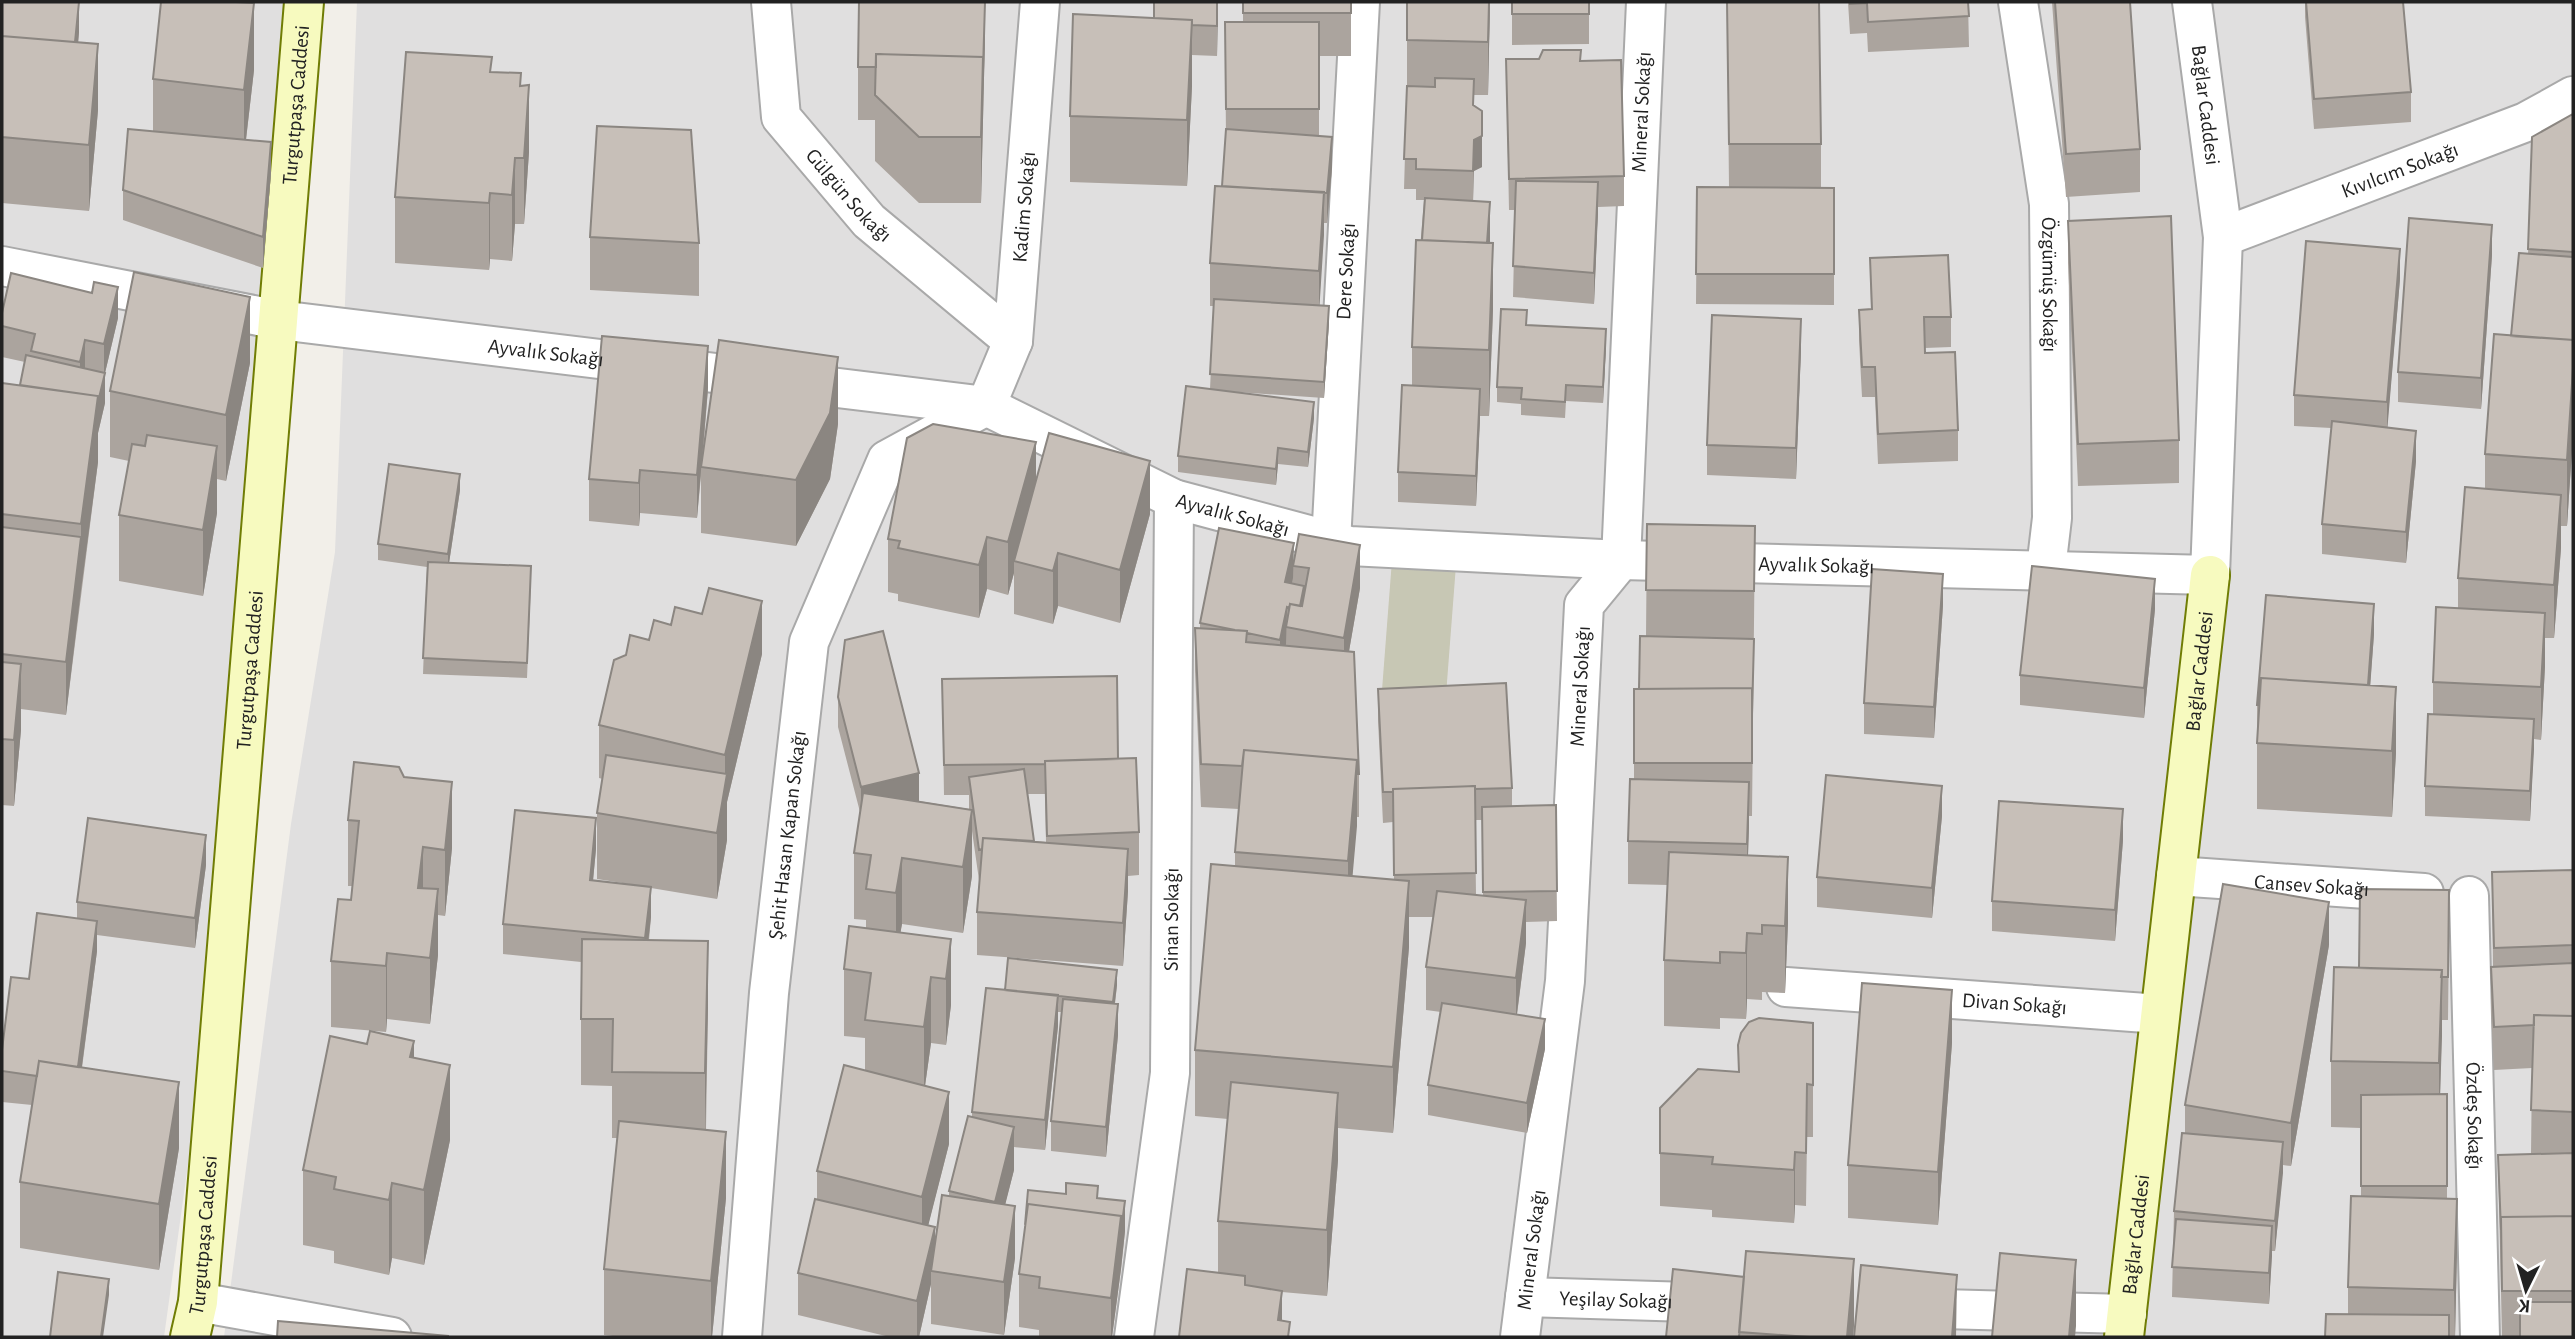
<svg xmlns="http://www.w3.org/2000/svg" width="2575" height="1339" font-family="'Alegreya Sans',sans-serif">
<rect width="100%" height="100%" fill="#f2efe9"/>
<path fill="#e0dfdf" d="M2,2h307l-59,717 -86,618h-162z
M357,2h2216v1335h-2349l67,-513 44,-272z"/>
<path fill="#c7c7b4" d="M1392,560l64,5 -10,130 -64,-5z"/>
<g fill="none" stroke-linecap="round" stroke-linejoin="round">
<defs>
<g id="street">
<path id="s1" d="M771,2l10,115 88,104 144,120"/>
<path id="s2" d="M2018,2l31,202 3,314 -6,51"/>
<path id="s3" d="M2223,237l303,-115 47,-26"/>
<path id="s4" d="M2,266l277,54 707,86 188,93 176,47 271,14 589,15 13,-338 -31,-235"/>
<path id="s5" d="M1331,542l29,-540"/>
<path id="s6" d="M2176,876l248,17"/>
<path id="s7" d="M2469,896l11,441"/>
<path id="s8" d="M1786,987l374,27"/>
<path id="s9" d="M1525,1297l197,6"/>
<path d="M198,1302l194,35"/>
<path d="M1905,1308l222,6"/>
<path id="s10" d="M742,1337l27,-344 40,-351 78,-182 99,-54 27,-65 27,-339"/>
<path id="s11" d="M1134,1337l36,-264 4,-574"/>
<path id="s12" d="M1520,1337l45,-356 19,-376 37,-45 25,-558"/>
</g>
<g id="secondary">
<path id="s13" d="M190,1337l8,-35 106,-1300"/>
<path id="s14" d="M2124,1337l86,-762"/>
</g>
</defs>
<use href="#street" stroke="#a9a9a9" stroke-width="42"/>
<use href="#secondary" stroke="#707d05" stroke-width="42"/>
<use href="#street" stroke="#fff" stroke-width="38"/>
<use href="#secondary" stroke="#f7fabf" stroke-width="38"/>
</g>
<path fill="#aba49e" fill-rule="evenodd" d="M2,2l77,30 -1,10 20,68 -9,101 -87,-8z
M1154,2h64l-1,54 -25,-1v31l-5,100 -117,-4v-66l84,-98z
M1243,2h108v54h-32v80l13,32 -5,55h-3l-5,83 10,16 -5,76 -101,-7 91,27 -6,49 -30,-3 -2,21 -98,-13v-16l32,-67 4,-83h-4v-43l12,-77 4,-46 -1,-118h18z
M1407,2h83l-2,93h-14v11l8,5v56l-8,4 -1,30 17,42 3,66 -4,107h-9l-4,90 -78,-4v-30l14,-87v-38l12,-147h-8v-11h-12l3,-101z
M1512,2h77v42l-77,1z
M1727,2l94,142v43h-92z
M1848,2h120l1,45 -101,5 -1,-19 -17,1z
M2052,2h78l10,147v43l-74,5z
M2305,2h98l8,90v30l-97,7 -9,-112z
M985,36l-4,167h-62l-44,-42v-41h-17v-53z
M1506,59l75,2 43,115v30l-26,1 -4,97 -81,-7 2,-87h-6z
M254,70l-8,70 25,33 -8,95 -140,-48v-30l30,-59v-52z
M492,72l29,14 8,66 -5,72h-9l-3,37 -22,-2 -1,11 -94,-7v-66z
M2573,114v321l-6,91h-6v22l-7,90h-9v28l-4,74 -7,-1 -4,82 -105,-5v-30l8,-72v-32l25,-74v-30l27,-89v-35l26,-118 17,-82 4,-117z
M1697,187l137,1v117l-138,-1z
M2068,221l111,219v43l-101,3 -10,-223z
M590,237l109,6v53l-109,-6z
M2492,255l-11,154 -83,-7v-30z
M1870,258l81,59v30l-26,1v5l33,77v31l-80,3 -3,-67h-13l-3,-57v-30l12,-1z
M2400,279l-13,148 29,34 -10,102 -84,-9v-30l9,-96 -37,-2v-31z
M2,313l116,5 -13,55v30l-7,30v29l-32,253 -45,-6v21l-7,76 -12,-1v-422l18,2 5,-23 -23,-5z
M1527,325l79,20 -3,58 -37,-2 -1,17 -44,-3v-11l-24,-2v-15z
M1801,349l-5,130 -89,-4v-30z
M250,363l-24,118 -9,-2v34l-14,83 -84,-15v-66l10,-54 -19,-4v-66z
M708,388l-5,66 135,-30 -8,55 -34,67 -95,-13v-57l-4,42 -57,-5 -1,13 -50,-5v-42z
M1036,481l114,33 -30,109 -62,-17 -5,18 -39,-10v-41l-6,22 -21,-6 -8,29 -81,-17v-7l-10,-2v-53z
M460,490l-11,73 82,19 -4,96 -104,-4 4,-107 -49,-7v-16z
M1647,524l108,2 -3,290h-3l-1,39 40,68 -3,70 -23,-1v8l-15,-1 -1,20 -26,-1v11l-56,-3v-66l4,-75 -40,-1v-43l6,-61v-91h5l7,-53z
M1294,561l66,27 -11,63 10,123v43h-2l-5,59 42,4 -1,-58 -10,1 -5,-103v-31l134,99v18l44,-1 1,116 -31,1v21l-9,72 28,34 -18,84 -99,-18v-30l13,-73 -15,-2v-43l7,-50h-24v30l-16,186 -55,-5v32l-11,136 -45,-4v28l8,17 -72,-64v-52l10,-102 -33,-3v-66l40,-184v-14l4,-43 -38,-2 -6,-136v-43l5,1v-6zM1475,820h7l1,76 -7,-1z
M1943,605l-9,133 -70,-4v-31z
M2155,609l-11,109 -124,-13v-30z
M2374,634l-4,51 26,68 -4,64 -135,-8v-104z
M649,640l113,14 -35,148v38l-10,59 -66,-11v29l-2,23 59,67 -2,123 20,68 -14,139h-91l-17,-2v-66l13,-131h-5v-52l-31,-1v-123l-78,-8v-30l93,-75 -3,32 36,3 -32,-5v-66l6,-34 -4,-1v-53l27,-70z
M942,679l176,80 21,73v43l-11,1v15l-5,75 -146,-11v-43l3,-32h-1l-7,-49v45l-9,57 -61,-9 -2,9 51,6v66l-5,40 -15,-2 -6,43 24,58 -21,81 7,23 14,-52v-5l23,-74v-5l33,-122 112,-5 -2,19 3,31 -12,122 -55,-6v-30l11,-109h-4v14l-13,124 -31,-3v23l-9,34 10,54 -11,77 -73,-11v-40l-12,53h-29l-92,-22v-42l19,-74v-28l48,-100v-33l-21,-2v-67l22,-41v-8l-12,-1v-66l6,-41 -22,-85v-30l81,104 50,8v-14h-25zM1027,794h18l1,48 -12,-1z
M404,777l48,71 -7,68 -7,-1v40l-8,69 -43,-5 -1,13 -55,-5v-66l20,-61 1,-14h-4v-66z
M1942,816l-10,102 -115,-11v-30z
M2123,840l-8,101 -123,-10v-30z
M206,865l-11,83 -98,-13v16l-15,117 97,80 -20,122 -139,-22v-66l12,-77 -30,-3v-52l27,-71 48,-61v-16z
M2573,870v467h-71l-4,-182 33,-1 1,-86 -38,2 -3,-60v-43h2l-1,-95z
M2449,933l-1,87h-6l-2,74h7v105l10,53 -2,85h-130l23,-23v-27l13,-91v-68l-30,-1v-66l28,-93z
M2329,945l-38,221 -8,-1 -8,86h-3l-3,53 -97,-7 2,-86 11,-78v-28z
M1813,1023v114h-6l-1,69 -11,-1 -1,18 -82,-6v-7l-52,-4v-98l78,-36z
M1952,1043l-14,182 -90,-7v-53z
M414,1057l36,83 -26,125 -32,-7 -3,17 -55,-12v-12l-31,-6v-75z
M1098,1198l27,33 -4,38 -9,68h-73v-7l-20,-3v-53l6,-49z
M1673,1269l181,56 -1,12h-187z"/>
<path fill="#8b8681" d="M79,2v30l-5,61v-31z
M985,2v34l-4,167v-66z
M1217,2h1l-1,54z
M1489,2h1l-2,93v-53z
M254,3v67l-10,86v-66z
M1192,20v66l-5,100v-66z
M98,44v66l-9,101v-66z
M529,85v67l-5,72v-66z
M1482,136v31l-8,4 -1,31 1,-62z
M1332,137v31l-5,55v-30z
M271,142v31l-8,95v-31z
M515,158v66l-3,37v-66z
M1598,182v31l-4,91v-31z
M1324,192v43l-5,79v-43z
M490,193v66l-1,11v-67z
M1490,202v43l-4,18z
M2492,225v30l-11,154v-31z
M1493,243v66l-4,107v-66z
M2400,249v30l-13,154v-31z
M118,287v31l-13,55v30l-7,30v29l-17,128v-66l17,-128 6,-22v-30z
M250,297v66l-24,118v-66z
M1329,306v16l-5,76v-16z
M1801,319v30l-5,130v-31z
M1606,329v16l-3,58v-16z
M85,340v30l-5,22v-30z
M708,346v42l-11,130v-43z
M838,357v67l-8,55 -34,67v-66z
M2573,368v67l-6,91v-66z
M1480,389v30l-4,87v-30z
M1314,402v16l-6,49v-15z
M2416,431v30l-10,102v-31z
M1036,442v53l-22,66v12l-6,22v-53z
M217,446v67l-14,83v-66z
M1278,448v16l-2,21v-16z
M1150,461v53l-30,109v-53z
M640,470v43l-1,13v-43z
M460,474v16l-12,80v-16z
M2561,495v53l-7,90v-53z
M81,537v53l-15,125v-53z
M987,537v52l-8,29v-53z
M1294,543l-1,35 -8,35v-31z
M1360,545v43l-16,92v-42z
M1058,553v53l-5,18v-53z
M1943,574v31l-9,133v-31z
M2155,579v30l-11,109v-30z
M1304,586v30l-5,-7z
M762,601v53l-35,148v38l-10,59v-66l8,-50v-28z
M2374,604v30l-8,110v-30z
M1287,607l-1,37 -6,26v-30z
M2545,613v53l-4,74v-53z
M21,664v66l-7,76v-66z
M2396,687v66l-4,64v-66z
M2534,719v31l-4,71v-30z
M1357,760v66l-9,101v-66z
M919,773v30l-58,15v-31z
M452,782v66l-7,68v-66z
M1749,782v43l-2,62v-43z
M1942,786v30l-10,102v-30z
M2123,809v31l-8,101v-31z
M972,810v66l-9,57v-66z
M596,818v31l-6,62v-31z
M206,835v30l-11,83v-30z
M423,847v66l-5,-25z
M1128,849v42l-5,75v-43z
M1788,857v66l-3,70v-67z
M902,858v66l-6,35v-66z
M1409,881v66l-16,186v-66z
M651,887v30l-6,52v-31z
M438,889v66l-8,69v-66z
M1526,900v43l-10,78v-43z
M2329,902v43l-38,221v-43z
M97,921v30l-21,160v-31z
M1747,933v66l-1,20v-66z
M951,939v66l-5,40v-66z
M708,941v66l-3,132v-66z
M387,953v66l-1,13v-66z
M1117,970v15l-4,32v-15z
M2442,970v66l-3,94v-67z
M931,977v66l-7,50v-66z
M1952,990v53l-14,182v-53z
M1058,995v31l-13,124v-30z
M1118,1004v31l-12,122v-30z
M1545,1019v30l-18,84v-30z
M414,1041v75l-4,-59z
M450,1065v75l-26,125v-75z
M179,1082v66l-20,122v-66z
M949,1092v52l-27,106v-53z
M1338,1093v67l-11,136v-66z
M1014,1127v43l-19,75v-43z
M726,1132v66l-14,139h-1v-56z
M2283,1142v31l-8,78v-30z
M1795,1152v53l-1,18v-53z
M392,1183v75l-3,17v-75z
M2457,1199v53l-2,85 -1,-47z
M1125,1201v30l-4,38 -9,68h-1v-39l10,-82z
M1015,1206v52l-11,77v-53z
M2272,1226v30l-3,48v-31z
M935,1227v42l-4,2v13l-12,53h-2v-36z
M1854,1259v66l-1,12h-6z
M2076,1260v66l-1,11h-6z
M1957,1275l-1,62h-4z
M109,1279v16l-6,42h-2z
M1282,1291v46l-4,-17z"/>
<path fill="#c7bfb8" stroke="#8b8681" stroke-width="2" d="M2,2h77l-4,40 -73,-6z
M161,2h75l18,1 -10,87 -91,-11z
M859,2h126l-2,68v-13l-107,-3v13h-18z
M1154,2h63v24l-25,-1v-5l-38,-2z
M1243,2h108v11h-108z
M1407,2h82l-1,40 -81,-2z
M1512,2h77v12h-77z
M1727,2h92l2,142h-92z
M1850,2h118l1,14 -101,6 -1,-19 -17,1z
M2055,2h75l10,147 -74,5z
M2306,2h97l8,90 -97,7z
M1073,14l119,6 -5,100 -117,-4z
M1225,22h94v87h-93z
M2,36l96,8 -9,101 -87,-8z
M1543,50h38l-1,11 41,-1 3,116 -115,3 -3,-120h33z
M406,52l86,5 -2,15 31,1 -1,13 9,-1 -5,73h-9l-3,37 -22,-2 -1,10 -94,-6z
M876,54l107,3 -2,80h-62l-44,-42z
M1435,78l39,1 -1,26 9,6v25l-8,4 -1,31 -57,-2v-10h-12l3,-73 28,1z
M2573,114v138l-45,-3 4,-112z
M597,126l94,4 8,113 -109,-6z
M128,129l143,13 -8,95 -140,-47z
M1226,129l106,8 -5,56 -105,-7z
M1516,181l82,1 -4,91 -81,-7z
M1215,186l109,6 -5,79 -109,-8z
M1697,187l137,1v86h-138z
M1425,198l65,4 -3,41 -65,-3z
M2171,216l8,224 -101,4 -10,-223z
M2409,218l83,7 -11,153 -83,-6z
M1416,240l77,3 -4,107 -77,-3z
M2306,241l94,8 -13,153 -93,-7z
M2519,253l54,4v83l-62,-4z
M1948,255l3,62h-27l1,36 30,-1 3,78 -80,4 -3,-67h-13l-3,-57 13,-1 -2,-51z
M134,272l116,25 -24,118 -116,-24z
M11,273l81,20 2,-11 24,5 -14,57 -19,-4 -5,22 -49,-11 4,-17 -33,-8v-13z
M1214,299l115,7 -5,76 -114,-8z
M1501,309l26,1 -1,15 80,4 -3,58 -37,-2 -1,17 -44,-3 1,-11 -25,-1z
M1712,315l89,4 -5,129 -89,-3z
M2494,334l79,6v28l-6,92 -82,-6z
M602,336l106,10 -11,129 -57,-5 -1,13 -50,-4z
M719,340l119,17 -8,56 -34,67 -95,-13z
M26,355l79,18 -7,29v-6l-78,-11z
M2,383l96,13 -17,128 -79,-10z
M1402,385l78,4 -4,87 -78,-4z
M1186,386l128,16 -6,50 -30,-4 -2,21 -98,-13z
M2332,421l84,10 -10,101 -84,-8z
M933,424l103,18 -28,100 -21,-5 -8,28 -81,-17 2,-7 -12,-2 19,-101z
M1049,433l101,28 -30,109 -62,-17 -5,18 -39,-10z
M147,435l70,11 -14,84 -84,-15 13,-71 13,2z
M389,464l71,10 -12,80 -70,-10z
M2465,487l96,8 -7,90 -96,-7z
M1647,524l108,2 -1,65 -108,-1z
M2,527l79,10 -15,125 -64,-8z
M1219,528l75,15 -9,39 19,4 -4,20 -10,-2 -1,4 -2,-1 -7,33 -33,-7v-2l-12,-1 -35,-7z
M1299,534l61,11 -16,93 -58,-11 4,-23 12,2 7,-38 -16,-2z
M428,562l103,4 -4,97 -104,-5z
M2032,566l123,13 -11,109 -124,-13z
M1872,569l71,5 -9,133 -70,-4z
M709,588l53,13 -37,154 -126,-30 15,-65 12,-5 4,-20 19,5 5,-20 17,5 4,-18 27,7z
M2266,595l108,9 -6,81 -107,-7 -2,27h-2z
M2436,607l109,6 -4,74 -108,-5z
M1195,628l52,3 -1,11 108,10 5,122h-2v-14l-113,-10 -2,16 -41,-2z
M883,631l36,142 -58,14 -23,-90 7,-57z
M1640,636l114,3 -2,75v-26l-113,1z
M2,662l19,2 -7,76 -12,-1z
M1117,676l1,83 -73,2v3l-101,1 -2,-86z
M2261,678l135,9 -4,64 -135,-8z
M1506,683l6,105 -37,1v-3l-82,3v3h-10l-5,-103z
M1752,688v75h-118v-74z
M2428,714l106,5 -4,72 -105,-5z
M1244,750l113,10 -9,101 -113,-9z
M606,755l121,19 -10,59 -120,-20z
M1136,758l3,74 -92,4 -2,-75z
M354,762l45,5 5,10 48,5 -7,68 -22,-3 -5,41 20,1 -8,69 -43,-5 -1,13 -55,-5 7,-62 13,1 8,-79 -11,-1z
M1024,769l10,72 -51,-3 -1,11 -3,1 -10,-73z
M1826,775l116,11 -10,102 -115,-11z
M1630,779l119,3 -2,62 -119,-3z
M1475,786l1,87 -82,2 -1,-86z
M863,793l109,17 -9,57 -61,-9 -6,35 -30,-4 5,-34 -17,-2z
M1999,801l124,8 -8,101 -123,-9z
M1556,805l1,86 -74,1 -1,-85z
M515,810l81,8 -6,62 61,7 -6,51 -142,-14z
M88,818l118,17 -11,83 -118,-16z
M983,838l145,11 -5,74 -146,-11z
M1669,852l119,5 -3,69 -23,-1v9l-15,-1 -1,20 -26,-1v11l-56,-3z
M1211,864l198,17 -16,186 -198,-17z
M2573,870v75l-79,3 -2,-76z
M2223,884l106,18 -38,221 -106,-18z
M2360,889l89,1 -1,87h-7l1,-7 -83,-2z
M1437,891l89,9 -10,78 -90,-11z
M37,913l60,8 -19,146 -39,-6 -2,15 -35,-5v-21l9,-73 18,2z
M849,926l102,13 -5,40 -15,-2 -7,50 -59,-7 6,-47 -27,-4z
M582,939l126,2 -3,132 -93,-1 1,-53h-32z
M1008,958l109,12 -4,32 -108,-12z
M2573,963v53l-39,-1v10l-40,2 -3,-60z
M2334,967l108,3 -3,93 -108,-2z
M1862,983l90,7 -14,182 -90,-7z
M986,988l72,7 -13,125 -73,-8z
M1063,999l55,5 -12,123 -55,-6z
M1442,1003l103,16 -18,84 -99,-18z
M2534,1015l39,1v96l-42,-2z
M1759,1018l54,5v62l-6,-1 -1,69 -11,-1 -1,18 -82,-6 1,-7 -53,-4v-45l38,-39 41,3 -1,-27 3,-12 8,-11z
M370,1031l44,10 -4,16 40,8 -26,125 -32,-7 -3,17 -55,-11 2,-12 -33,-7 27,-134 37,8z
M39,1061l140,21 -20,122 -139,-22z
M844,1065l105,27 -27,105 -105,-26z
M1231,1082l107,11 -11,137 -109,-9z
M2447,1094v92h-86v-91z
M968,1116l46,11 -19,75 -46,-11z
M619,1121l107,11 -15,149 -107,-12z
M2182,1133l101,9 -8,79 -101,-10z
M2573,1153v63l-72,1v13l-3,-75z
M1066,1183l32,3 -1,12 28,3 -4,30v-15l-93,-12 -3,21 3,-35 38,4z
M942,1195l73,11 -11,76 -73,-11z
M2351,1196l106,3 -3,91 -106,-3z
M815,1199l120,28 -18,74 -119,-28z
M1028,1204l93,12 -10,82 -72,-10 1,-11 -21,-3z
M2573,1216v75h-71l-1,-74z
M2176,1219l96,7 -3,47 -97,-6z
M1746,1251l108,8 -7,78h-37l-71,-5z
M2000,1253l76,7 -7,77h-77z
M1861,1265l96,10 -5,62h-98z
M1187,1269l58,7v9l37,6 -4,29 12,2 -2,15h-109z
M1673,1269l71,8 -5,60h-73z
M58,1272l51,7 -8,58h-51z
M2520,1302h53v35h-53z
M2326,1314l123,1v22h-124z
M278,1321l171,15 -172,1z"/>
<g text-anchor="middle" stroke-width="7" stroke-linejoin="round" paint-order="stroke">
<g font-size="21" fill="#222" stroke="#fff">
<text dy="7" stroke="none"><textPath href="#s13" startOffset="1237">Turgutpaşa Caddesi</textPath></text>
<text transform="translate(2206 105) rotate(83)" y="7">Bağlar Caddesi</text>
<text dy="7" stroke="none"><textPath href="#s12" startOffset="1242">Mineral Sokağı</textPath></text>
<text dy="7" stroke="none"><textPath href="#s3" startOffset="189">Kıvılcım Sokağı</textPath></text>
<text dy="7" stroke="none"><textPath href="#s1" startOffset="219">Gülgün Sokağı</textPath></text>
<text dy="7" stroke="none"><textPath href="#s10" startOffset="1214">Kadim Sokağı</textPath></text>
<text dy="7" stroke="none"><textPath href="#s5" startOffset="271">Dere Sokağı</textPath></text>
<text dy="7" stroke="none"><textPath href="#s2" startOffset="285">Özgümüş Sokağı</textPath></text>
<text dy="7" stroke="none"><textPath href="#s4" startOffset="551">Ayvalık Sokağı</textPath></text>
<text dy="7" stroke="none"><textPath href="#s4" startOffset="1265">Ayvalık Sokağı</textPath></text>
<text dy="7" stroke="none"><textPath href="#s4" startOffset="1853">Ayvalık Sokağı</textPath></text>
<text dy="7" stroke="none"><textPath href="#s13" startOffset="670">Turgutpaşa Caddesi</textPath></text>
<text dy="7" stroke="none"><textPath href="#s14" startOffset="670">Bağlar Caddesi</textPath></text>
<text dy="7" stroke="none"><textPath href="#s12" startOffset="654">Mineral Sokağı</textPath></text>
<text dy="7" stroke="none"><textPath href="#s10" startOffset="504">Şehit Hasan Kapan Sokağı</textPath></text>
<text dy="7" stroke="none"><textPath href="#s6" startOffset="136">Cansev Sokağı</textPath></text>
<text dy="7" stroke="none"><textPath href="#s11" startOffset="420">Sinan Sokağı</textPath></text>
<text dy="7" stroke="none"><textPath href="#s8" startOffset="229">Divan Sokağı</textPath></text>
<text dy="7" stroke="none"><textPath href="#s7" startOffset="220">Özdeş Sokağı</textPath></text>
<text dy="7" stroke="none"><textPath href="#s14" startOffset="103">Bağlar Caddesi</textPath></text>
<text dy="7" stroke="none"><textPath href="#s13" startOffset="103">Turgutpaşa Caddesi</textPath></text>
<text dy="7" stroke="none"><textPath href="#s12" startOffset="88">Mineral Sokağı</textPath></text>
<text dy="7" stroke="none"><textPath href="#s9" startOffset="91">Yeşilay Sokağı</textPath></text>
</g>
</g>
<rect width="2575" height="1339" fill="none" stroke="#222222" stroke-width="7"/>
<g transform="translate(2526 1290) rotate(185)" stroke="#ffffff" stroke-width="5" paint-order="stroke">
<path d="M0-5L12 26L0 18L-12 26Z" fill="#222222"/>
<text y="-10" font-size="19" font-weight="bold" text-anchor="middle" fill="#222222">K</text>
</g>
</svg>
